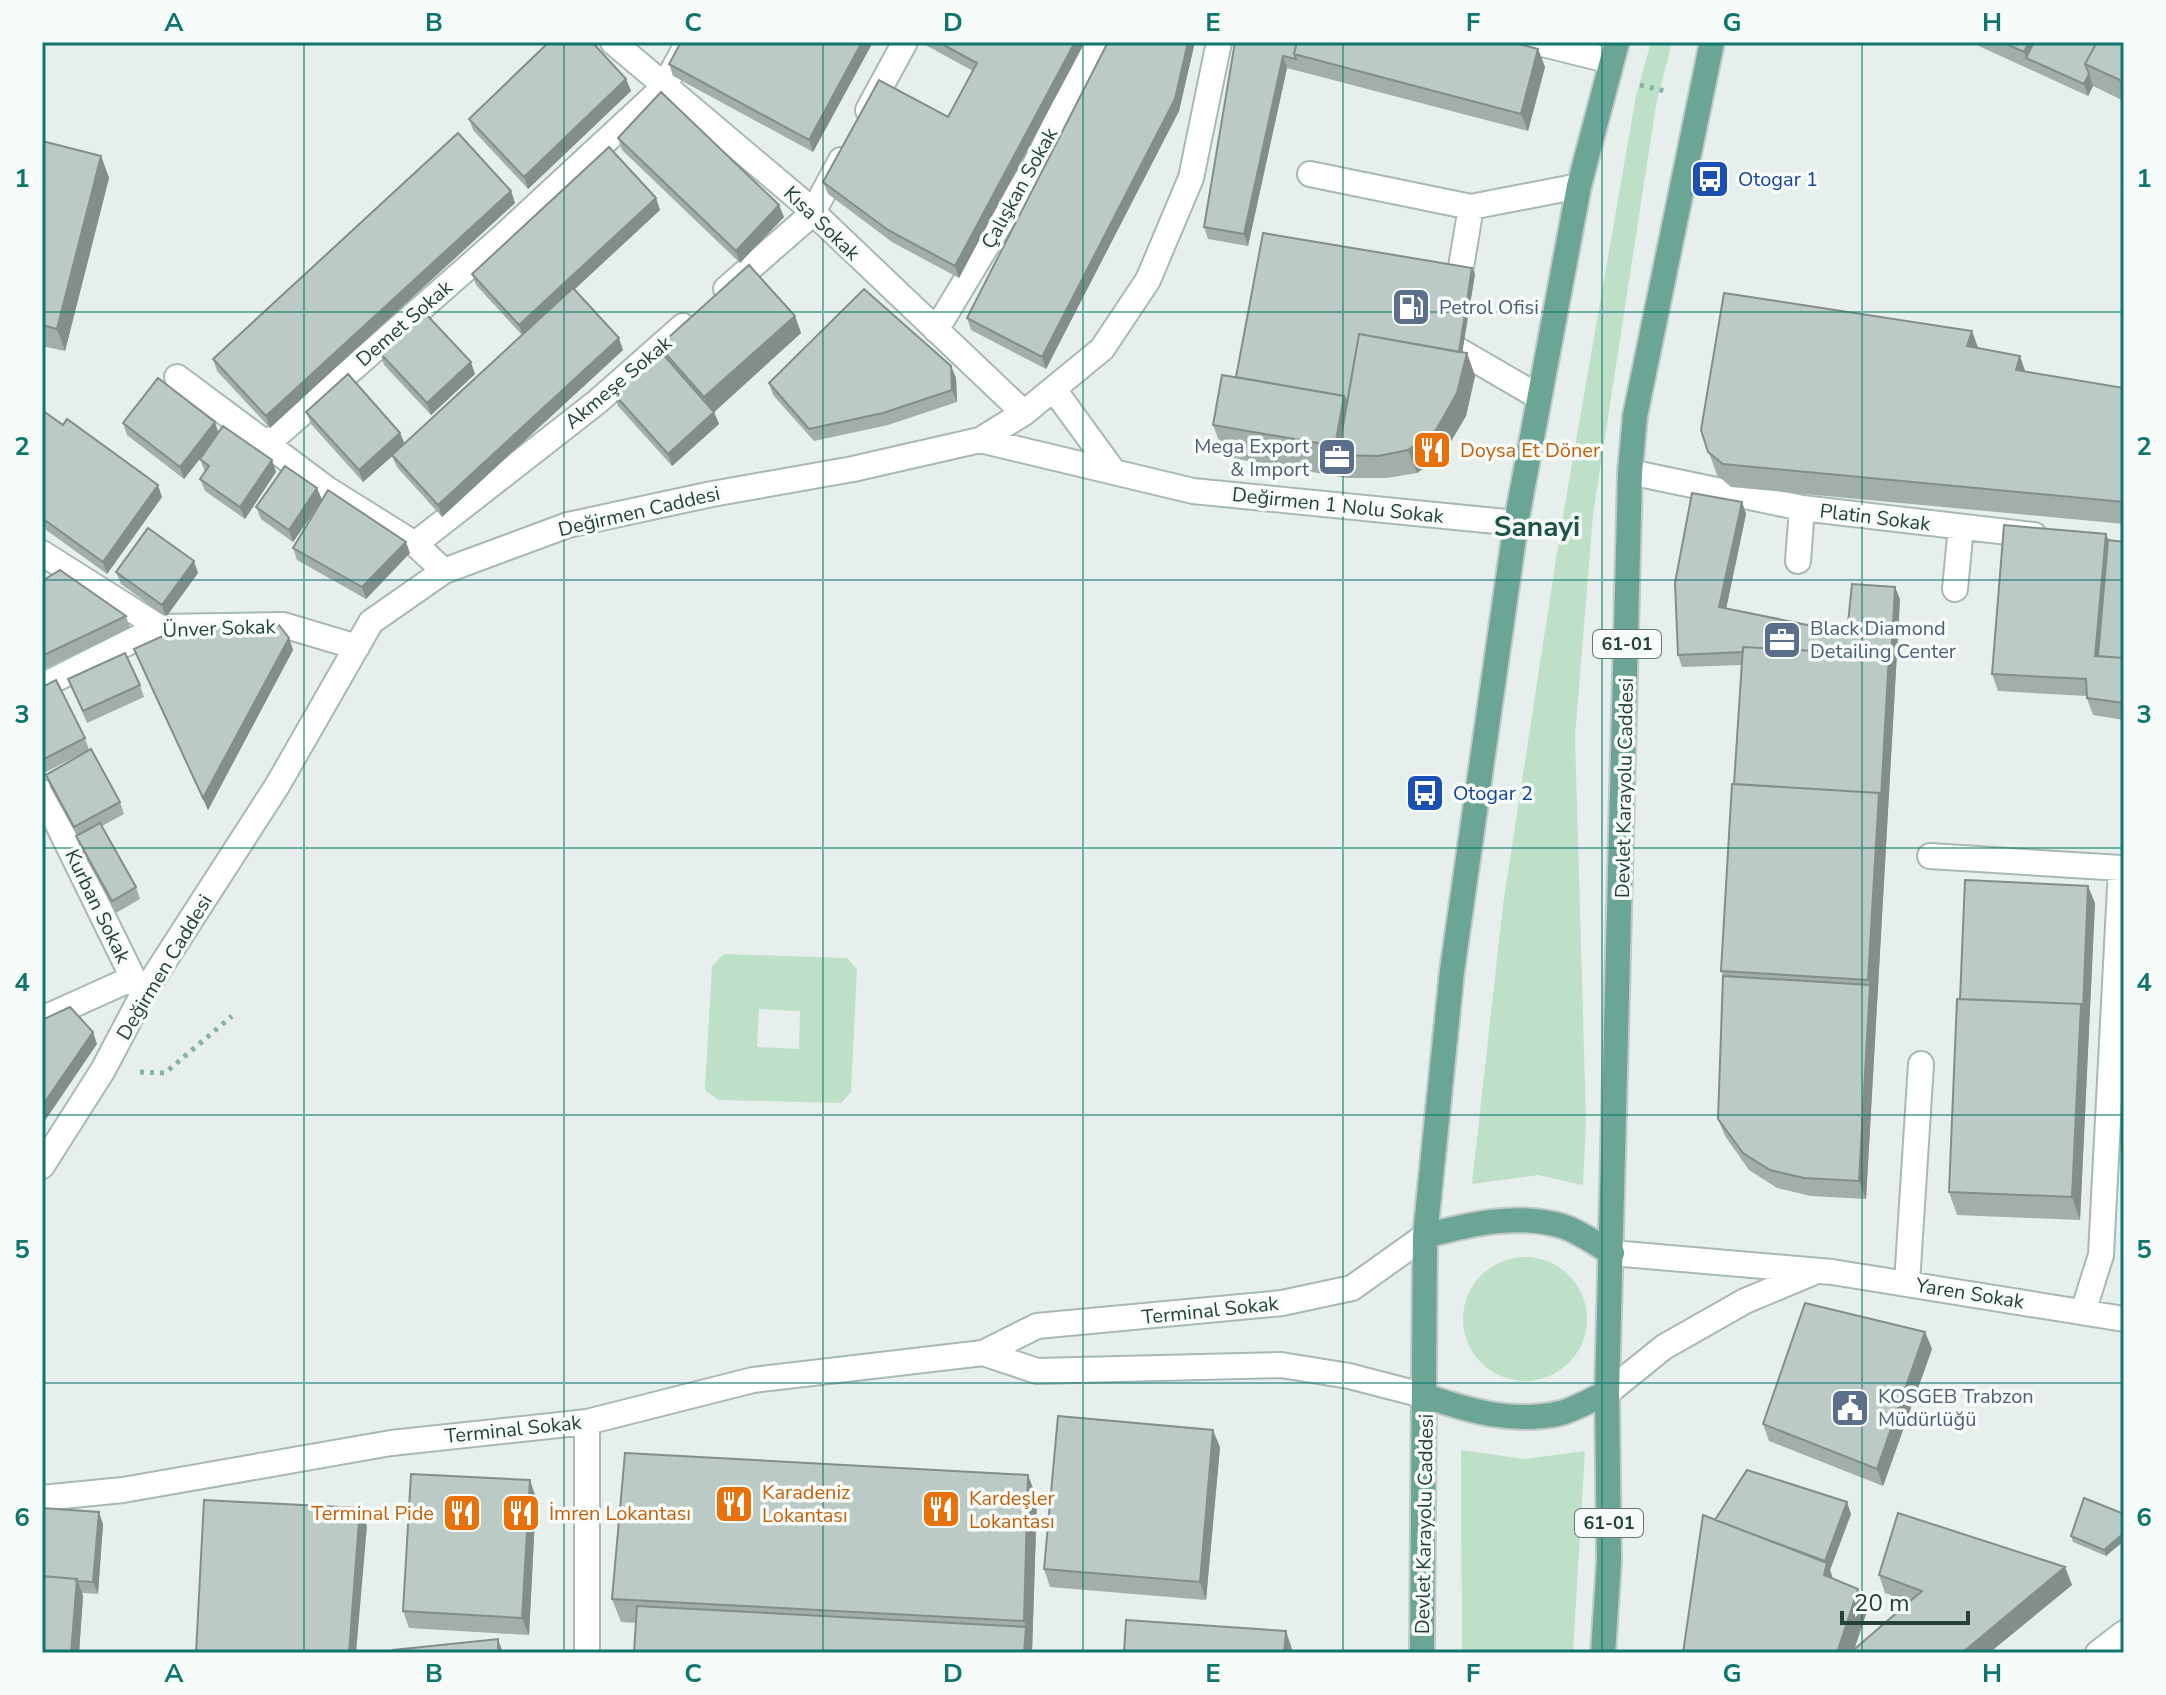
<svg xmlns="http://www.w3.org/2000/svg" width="2166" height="1695" font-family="'Nunito Sans',sans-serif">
<rect width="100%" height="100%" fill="#e6efeb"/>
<path fill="#bfe0c8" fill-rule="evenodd" d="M1651,42h21l-16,63 -63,410 -18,221 11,384 -3,65 -45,-10 -66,9 31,-279 57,-372 76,-437z
M724,954l123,4 10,11 -6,123 -10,11 -123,-3 -13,-10 7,-124zM759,1009l41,2 -1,38 -42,-2z
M1463 1319a62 62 0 1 1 124 0a62 62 0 1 1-124 0Z
M1461,1450l64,9 60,-8 -12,202h-111z"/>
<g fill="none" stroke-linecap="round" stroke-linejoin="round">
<defs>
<path id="minor" d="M613,42l186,157 225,214
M1535,42l76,19
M868,110l37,-68
M1310,174l161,33
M726,289l86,-75 29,-54
M1456,297l15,-90 108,-21
M936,330l98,-163 61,-125
M1450,333l-2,11 91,53
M177,377l90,67
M1055,391l59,81
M980,440l213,51 323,32
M1630,472l172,36 232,27
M415,544l182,-142 86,-76
M42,553l117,74
M1798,561l4,-53
M444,571l-29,-27 -88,-55 -60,-45 233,-205 164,-152 24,-45
M1955,589l6,-62
M42,686l117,-59 124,-2 74,22
M42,792l91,186
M1930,856l191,12 -20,387 -18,57
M42,1019l91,-41 9,14
M42,1166l61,-96 40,-76 134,-208 94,-164 73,-51 124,-46 144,-31 141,-25 127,-29 44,-27 78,-64 46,-69 43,-102 28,-136
M1612,1253l220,19 292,47
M1907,1283l14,-219
M983,1353l54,18 244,-6 68,11 77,20
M1607,1393l57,-46 81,-46 67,-28
M42,1498l81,-8 268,-47 196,-21 166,-42 230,-27 54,-27 245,-23 70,-15 73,-52
M587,1653v-231
M2098,1653l26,-20"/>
<path id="major" d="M1425,1236c45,-12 92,-23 137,-10 17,5 35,19 50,27
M1426,1396c43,15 88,28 135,17 15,-4 31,-14 46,-20
M1422,1653l3,-417 27,-265 64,-448 63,-337 38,-144
M1603,1653l6,-92 -2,-168 23,-921 5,-56 77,-374"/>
</defs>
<use href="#minor" stroke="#a8b8b2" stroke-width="28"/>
<use href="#major" stroke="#c2cac8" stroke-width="28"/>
<path stroke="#86b3a5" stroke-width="5" stroke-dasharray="4 6" stroke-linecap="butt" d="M1640,85l29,7
M140,1072l25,1 67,-57"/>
<use href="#minor" stroke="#fff" stroke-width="24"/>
<use href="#major" stroke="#6aa596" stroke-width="24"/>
</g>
<path fill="#a1aea9" d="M681,42h192l-60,110 -140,-76 -4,-12z
M920,42h165l-126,236 -67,-36 -64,-48 -5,-12 125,-65 25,-46z
M1235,42l303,7 7,18 -17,64 -241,-63 -39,178 -40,-7 -4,-12z
M1970,42h154v59l-31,-15 -5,10z
M1194,46l-15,65 -133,258 -75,-39 -4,-12z
M626,79l5,12 -103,98 -55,-59 -4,-11z
M618,138l166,79 -44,46 -118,-113z
M42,141l59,15 8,22 -44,173 -23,-5z
M511,191l4,12 -245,225 -53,-57 -4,-12z
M656,198l4,12 -86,80 49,60 -181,167 -45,-50 -5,-11 -29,26 -52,-58 -5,-12 94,21 5,11 117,-109 -46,-50 -4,-11z
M1472,268l3,6 -13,78 5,1 8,23 -9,40 -22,37 -27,20 -30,5h-40l-122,-21 -12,-32 23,-48z
M795,316l6,17 -87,79 5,12 -47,42 -54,-60 -4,-12 47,-42 -2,-6z
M1978,348l47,24 99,16v136l-393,-37 -14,-12 -16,-45z
M380,353l95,21 -44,41 -47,-50z
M951,366l5,12 1,24 -69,23 -74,16 -41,-46 -4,-12z
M42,410l120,87 -55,77 -65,-47z
M123,423l95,9 58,40 -31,47 -40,-28 -5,-12 5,-7 -5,-13 -16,20 -57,-44z
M317,488l5,12 88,53 -44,46 -69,-39 -4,-12 28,-46 -28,40 -32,-23 -5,-12z
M1742,502l4,12 -20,95 121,24 53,-34 -34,600 -55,-3 -34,-8 -28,-18 -24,-34 -7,-17 5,-143 -2,-5 21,-306 -60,2 -4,-12z
M2106,534l2,6 16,2v178l-31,-5 -7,-19 -88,-5 -6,-17z
M116,572l82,1 -32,44 -45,-33z
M42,581l84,35 4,12 -88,42z
M289,638l4,12 -85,160 -69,-149 -5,-12z
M68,679l72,6 4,12 -57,26z
M42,687l43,51 4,12 -47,24z
M46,775l74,27 4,12 -22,12 34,61 4,12 -24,14 -36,-65 -4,-12h1l-27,-49z
M2095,903l-15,317 -123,-5 -8,-23 10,-193z
M1925,1332l7,17 -49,137 -114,-45 -6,-17z
M1220,1447l-14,153 -156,-13 -6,-18z
M536,1498l-7,137 -120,-7 -6,-17z
M1037,1498l-5,155h-398l2,-30 -15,-1 -9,-23z
M1851,1514l-21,56 3,9 25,10 9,22 -13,39 56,-48 -25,-9 -6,-18 186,-8 7,18 -83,68h-306z
M2124,1514l-18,42 -33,-14 -2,-6z
M103,1524l-5,70 -16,-1 1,3 -4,57h-37z"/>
<path fill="#838d89" d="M862,42h11l-60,110 -4,-12z
M1075,42h10l-126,236 -4,-12z
M1188,42h4l2,4 -15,65 -133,258 -4,-12z
M2029,42h16l-19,16 -2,-6z
M1538,49l7,18 -17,64 -7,-17z
M1283,56l4,12 -39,178 -4,-12z
M2089,74l4,12 -5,10 -4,-12z
M626,79l5,12 -103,98 -4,-12z
M101,156l8,22 -44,173 -8,-22z
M511,191l4,12 -245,225 -4,-12z
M656,198l4,12 -137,127 -4,-12z
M779,205l5,12 -44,46 -4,-12z
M1472,268l3,6 -16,99 -2,-6z
M795,316l6,17 -90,82 -7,-18z
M1972,331l8,22 -13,-7z
M619,338l4,12 -181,167 -4,-12z
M1467,353l8,23 -9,40 -22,37 -27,20 -9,-23z
M2020,356l8,23 -12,-9z
M471,362l4,12 -44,41 -4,-12z
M951,366l5,12 1,24 -5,-12z
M1344,396l9,25 -15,34 -3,-9z
M714,412l5,12 -47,42 -4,-12z
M215,422l4,12 -35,45 -4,-12z
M400,433l5,12 -42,37 -4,-12z
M272,460l4,12 -31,47 -5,-12z
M158,485l4,12 -55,77 -4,-12z
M317,488l5,12 -29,42 -4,-12z
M1742,502l4,12 -22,105 -5,-12z
M2106,534l7,18 -10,110 -8,-6z
M406,542l4,11 -44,46 -4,-12z
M194,561l4,12 -32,44 -4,-12z
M1895,587l5,12 -34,600 -7,-18 11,-196 -2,-5 11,-187z
M289,638l4,12 -85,160 -5,-12z
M2088,886l7,17 -15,317 -8,-23 9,-193z
M93,1032l4,12 -55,81v-19z
M1925,1332l7,17 -49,137 -6,-17z
M1213,1430l7,17 -14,153 -6,-18z
M1028,1475l9,23 -5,155h-8l2,-26 -2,-6z
M530,1480l6,18 -7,137 -7,-17z
M1847,1502l4,12 -21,56 5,16 -11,-11 2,-9 -1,-5z
M360,1508l7,18 -11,127h-7z
M99,1512l4,12 -5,70 -5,-12z
M2124,1533v8l-18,15 -2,-6z
M2065,1567l7,18 -83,68h-27z
M77,1579l6,17 -4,57h-8z
M1858,1589l9,22 -14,42h-16z
M1286,1631l6,18v4h-8z
M498,1639l5,14h-5z"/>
<path fill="#bbcac4" stroke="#838d89" stroke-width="2" d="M549,42h43l34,37 -102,98 -55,-58z
M681,42h181l-53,98 -140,-76z
M938,42h137l-120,224 -67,-36 -65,-48 56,-102 69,37 29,-54z
M1108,42h80l-13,57 -133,258 -75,-39z
M1235,42h62l-3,12 2,5 -13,-3 -39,178 -40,-7z
M1297,42h215l26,7 -17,65 -227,-60z
M2002,42h27l-5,10z
M2034,42h63l-12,22 4,10 -5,10 -58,-26z
M2097,42h27v40l-39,-18z
M661,92l118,113 -43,46 -118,-113z
M458,133l53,58 -245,225 -53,-57z
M42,141l59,15 -44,173 -15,-4z
M609,147l47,51 -137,127 -47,-51z
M1263,233l209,35 -13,84 -100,-18 -12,70 -3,-8 -108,-19z
M749,265l46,51 -91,81 -45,-51z
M573,288l46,50 -181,167 -46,-50z
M864,289l87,77 1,24 -69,23 -74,16 -40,-46z
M1724,293l248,38 -5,15 53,10 -4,14 108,18v114l-401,-38 -15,-12 -7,-22z
M424,312l47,50 -44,41 -47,-50z
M1359,334l108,19 -10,40 -21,37 -28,20 -30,6 -40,-1z
M661,352l53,60 -46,42 -54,-60z
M348,374l52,59 -41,37 -53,-58z
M1222,375l122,21 -9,50 -122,-21z
M158,378l57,44 -35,45 -57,-44z
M42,410l21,15 4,-6 91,66 -55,77 -61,-44z
M223,426l49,34 -32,47 -40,-28 9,-13 -9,-7z
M285,466l32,22 -28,42 -33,-23z
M328,490l78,52 -44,45 -69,-39z
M1692,493l50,9 -23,105 128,26 5,-49 43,3 -4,74 -2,-6 -146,-8v5l-65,3 -3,-72z
M2004,525l102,9 -11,122 29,2v45l-37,-5 -1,-19 -94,-5z
M148,528l46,33 -32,44 -46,-33z
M2108,540l16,2v116l-26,-2z
M60,570l66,46 -84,40v-75z
M279,625l10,13 -86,160 -69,-149 42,-19z
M1743,647l146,8 -8,143 -2,-5 -145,-9z
M125,653l15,32 -57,26 -15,-32z
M56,680l29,58 -43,22v-73z
M91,749l29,53 -46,25 -28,-52z
M1732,784l147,9 -11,187 -147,-9z
M100,823l36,64 -24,14 -36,-65z
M1965,880l123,6 -5,123 -2,-5 -121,-5z
M1723,976l147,9 -11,196 -55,-3 -34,-8 -27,-17 -25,-34z
M1957,999l124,5 -9,193 -123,-5z
M70,1007l23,25 -51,74v-86z
M1805,1303l120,29 -48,137 -114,-45z
M1058,1416l155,14 -13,152 -156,-13z
M625,1453l403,22 -4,146 -412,-22z
M1747,1470l100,32 -22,59 -110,-41z
M411,1474l119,6 -8,138 -119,-7z
M2084,1498l40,16v19l-20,17 -33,-14z
M204,1500l156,8 -11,145h-153z
M42,1508l57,4 -6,70 -17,-1 1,-2 -35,-3z
M1898,1513l167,54 -103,86h-112l72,-62 -43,-16z
M1703,1515l124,48 -3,12 34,14 -21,64h-154z
M42,1576l35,3 -6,74h-29z
M637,1606l389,21 -2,26h-390z
M1126,1620l160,11 -2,22h-160z
M498,1639v14h-110l5,-3z"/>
<path fill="none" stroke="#0f766e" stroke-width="2" stroke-opacity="0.55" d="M304,42v1611M564,42v1611M823,42v1611M1083,42v1611M1343,42v1611M1602,42v1611M1862,42v1611M42,312h2082M42,580h2082M42,848h2082M42,1115h2082M42,1383h2082"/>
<defs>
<symbol id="bus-square" viewBox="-11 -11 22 22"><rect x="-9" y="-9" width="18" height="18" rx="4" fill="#1a4fb4" stroke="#f7fbf9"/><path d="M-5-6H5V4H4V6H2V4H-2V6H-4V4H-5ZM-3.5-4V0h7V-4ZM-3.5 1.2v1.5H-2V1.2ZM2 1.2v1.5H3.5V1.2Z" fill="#fff"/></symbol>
<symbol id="fuel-square" viewBox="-11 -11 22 22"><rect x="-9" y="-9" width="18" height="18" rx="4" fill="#5c6f8a" stroke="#f7fbf9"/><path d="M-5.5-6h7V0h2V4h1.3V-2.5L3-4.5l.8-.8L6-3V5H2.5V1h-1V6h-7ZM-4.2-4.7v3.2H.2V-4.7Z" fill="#fff"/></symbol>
<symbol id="restaurant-square" viewBox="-11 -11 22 22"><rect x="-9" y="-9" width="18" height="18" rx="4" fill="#e8710a" stroke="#f7fbf9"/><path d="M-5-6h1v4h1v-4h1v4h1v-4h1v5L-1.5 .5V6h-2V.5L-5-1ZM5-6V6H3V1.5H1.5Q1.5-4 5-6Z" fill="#fff"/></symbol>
<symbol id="office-square" viewBox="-11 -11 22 22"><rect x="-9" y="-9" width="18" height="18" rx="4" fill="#5c6f8a" stroke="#f7fbf9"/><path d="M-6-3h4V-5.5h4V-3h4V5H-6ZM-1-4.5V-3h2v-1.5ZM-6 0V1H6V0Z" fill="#fff"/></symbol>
<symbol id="civic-square" viewBox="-11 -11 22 22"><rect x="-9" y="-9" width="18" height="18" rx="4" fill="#5c6f8a" stroke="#f7fbf9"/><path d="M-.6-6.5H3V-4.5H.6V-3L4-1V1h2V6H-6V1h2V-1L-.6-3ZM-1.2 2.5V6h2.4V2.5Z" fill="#fff"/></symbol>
</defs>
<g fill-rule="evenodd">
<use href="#bus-square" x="1688" y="157" width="44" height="44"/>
<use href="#fuel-square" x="1389" y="285" width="44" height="44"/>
<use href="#restaurant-square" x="1410" y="428" width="44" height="44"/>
<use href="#office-square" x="1315" y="435" width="44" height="44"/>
<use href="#office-square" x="1760" y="618" width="44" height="44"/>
<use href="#bus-square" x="1403" y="771" width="44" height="44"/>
<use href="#civic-square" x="1828" y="1386" width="44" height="44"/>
<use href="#restaurant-square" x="712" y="1482" width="44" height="44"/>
<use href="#restaurant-square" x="919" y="1487" width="44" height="44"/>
<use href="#restaurant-square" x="440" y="1491" width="44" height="44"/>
<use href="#restaurant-square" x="499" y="1491" width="44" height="44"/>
</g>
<g text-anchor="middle" stroke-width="7" stroke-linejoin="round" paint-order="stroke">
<g fill="#f7fbf9" stroke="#637a73" stroke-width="2">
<rect x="1593" y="630" width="68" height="28" rx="6"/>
<rect x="1575" y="1509" width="68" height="28" rx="6"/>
</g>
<g font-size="18" font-weight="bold" fill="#24423a">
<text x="1627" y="650">61-01</text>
<text x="1609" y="1529">61-01</text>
</g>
<g font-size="20" fill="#164399" stroke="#f7fbf9" text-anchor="start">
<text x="1738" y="186">Otogar 1</text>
<text x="1453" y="800">Otogar 2</text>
</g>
<g font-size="20" fill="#24423a" stroke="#f7fbf9">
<text transform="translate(1019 188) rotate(-61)" y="7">Çalışkan Sokak</text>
<text transform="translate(822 223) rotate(44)" y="7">Kısa Sokak</text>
<text transform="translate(404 323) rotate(-41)" y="7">Demet Sokak</text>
<text transform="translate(618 382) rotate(-40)" y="7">Akmeşe Sokak</text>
<text transform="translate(1338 505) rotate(6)" y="7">Değirmen 1 Nolu Sokak</text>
<text transform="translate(639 511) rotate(-13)" y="7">Değirmen Caddesi</text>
<text transform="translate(1875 517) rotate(7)" y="7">Platin Sokak</text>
<text transform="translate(219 628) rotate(-2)" y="7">Ünver Sokak</text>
<text transform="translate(1624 788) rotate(-89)" y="7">Devlet Karayolu Caddesi</text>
<text transform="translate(98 906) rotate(64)" y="7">Kurban Sokak</text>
<text transform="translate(164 967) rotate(-59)" y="7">Değirmen Caddesi</text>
<text transform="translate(1970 1293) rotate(9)" y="7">Yaren Sokak</text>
<text transform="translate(1210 1310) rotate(-6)" y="7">Terminal Sokak</text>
<text transform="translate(513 1429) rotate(-6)" y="7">Terminal Sokak</text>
<text transform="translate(1424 1524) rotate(-89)" y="7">Devlet Karayolu Caddesi</text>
</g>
<g font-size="20" fill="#4e5e75" stroke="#f7fbf9" text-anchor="start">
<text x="1439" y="314">Petrol Ofisi</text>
<text x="1309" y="453" text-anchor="end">Mega Export<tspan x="1309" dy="23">&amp; Import</tspan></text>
<text x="1810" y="635">Black Diamond<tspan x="1810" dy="23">Detailing Center</tspan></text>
<text x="1878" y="1403">KOSGEB Trabzon<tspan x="1878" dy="23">Müdürlüğü</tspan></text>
</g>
<g font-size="20" fill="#c56008" stroke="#f7fbf9" text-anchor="start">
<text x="1460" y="457">Doysa Et Döner</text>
<text x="762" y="1499">Karadeniz<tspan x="762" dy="23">Lokantası</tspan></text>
<text x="969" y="1505">Kardeşler<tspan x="969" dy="23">Lokantası</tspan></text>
<text x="434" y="1520" text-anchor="end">Terminal Pide</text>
<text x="549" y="1520">İmren Lokantası</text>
</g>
<g font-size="28" font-weight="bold" fill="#1f5548" stroke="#f7fbf9">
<text x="1537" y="536">Sanayi</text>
</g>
</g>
<rect width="2166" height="1695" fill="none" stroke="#f7fbf9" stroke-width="88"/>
<path d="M1842 1611v12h126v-12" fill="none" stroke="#24423a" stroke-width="4"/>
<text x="1854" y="1611" font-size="24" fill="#24423a" stroke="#f7fbf9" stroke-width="6" paint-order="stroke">20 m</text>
<rect x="44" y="44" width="2078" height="1607" fill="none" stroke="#0f766e" stroke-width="3"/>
<g font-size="26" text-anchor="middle" font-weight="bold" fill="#0f766e">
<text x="174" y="31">A</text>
<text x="434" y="31">B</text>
<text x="693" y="31">C</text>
<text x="953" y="31">D</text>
<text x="1213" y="31">E</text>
<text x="1473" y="31">F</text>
<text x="1732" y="31">G</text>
<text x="1992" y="31">H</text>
<text x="22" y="187">1</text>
<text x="2144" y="187">1</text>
<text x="22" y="455">2</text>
<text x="2144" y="455">2</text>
<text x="22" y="723">3</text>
<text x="2144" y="723">3</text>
<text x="22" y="991">4</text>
<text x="2144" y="991">4</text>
<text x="22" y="1258">5</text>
<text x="2144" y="1258">5</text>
<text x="22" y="1526">6</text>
<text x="2144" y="1526">6</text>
<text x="174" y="1682">A</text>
<text x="434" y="1682">B</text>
<text x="693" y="1682">C</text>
<text x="953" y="1682">D</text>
<text x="1213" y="1682">E</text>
<text x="1473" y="1682">F</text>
<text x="1732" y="1682">G</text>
<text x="1992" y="1682">H</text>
</g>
</svg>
